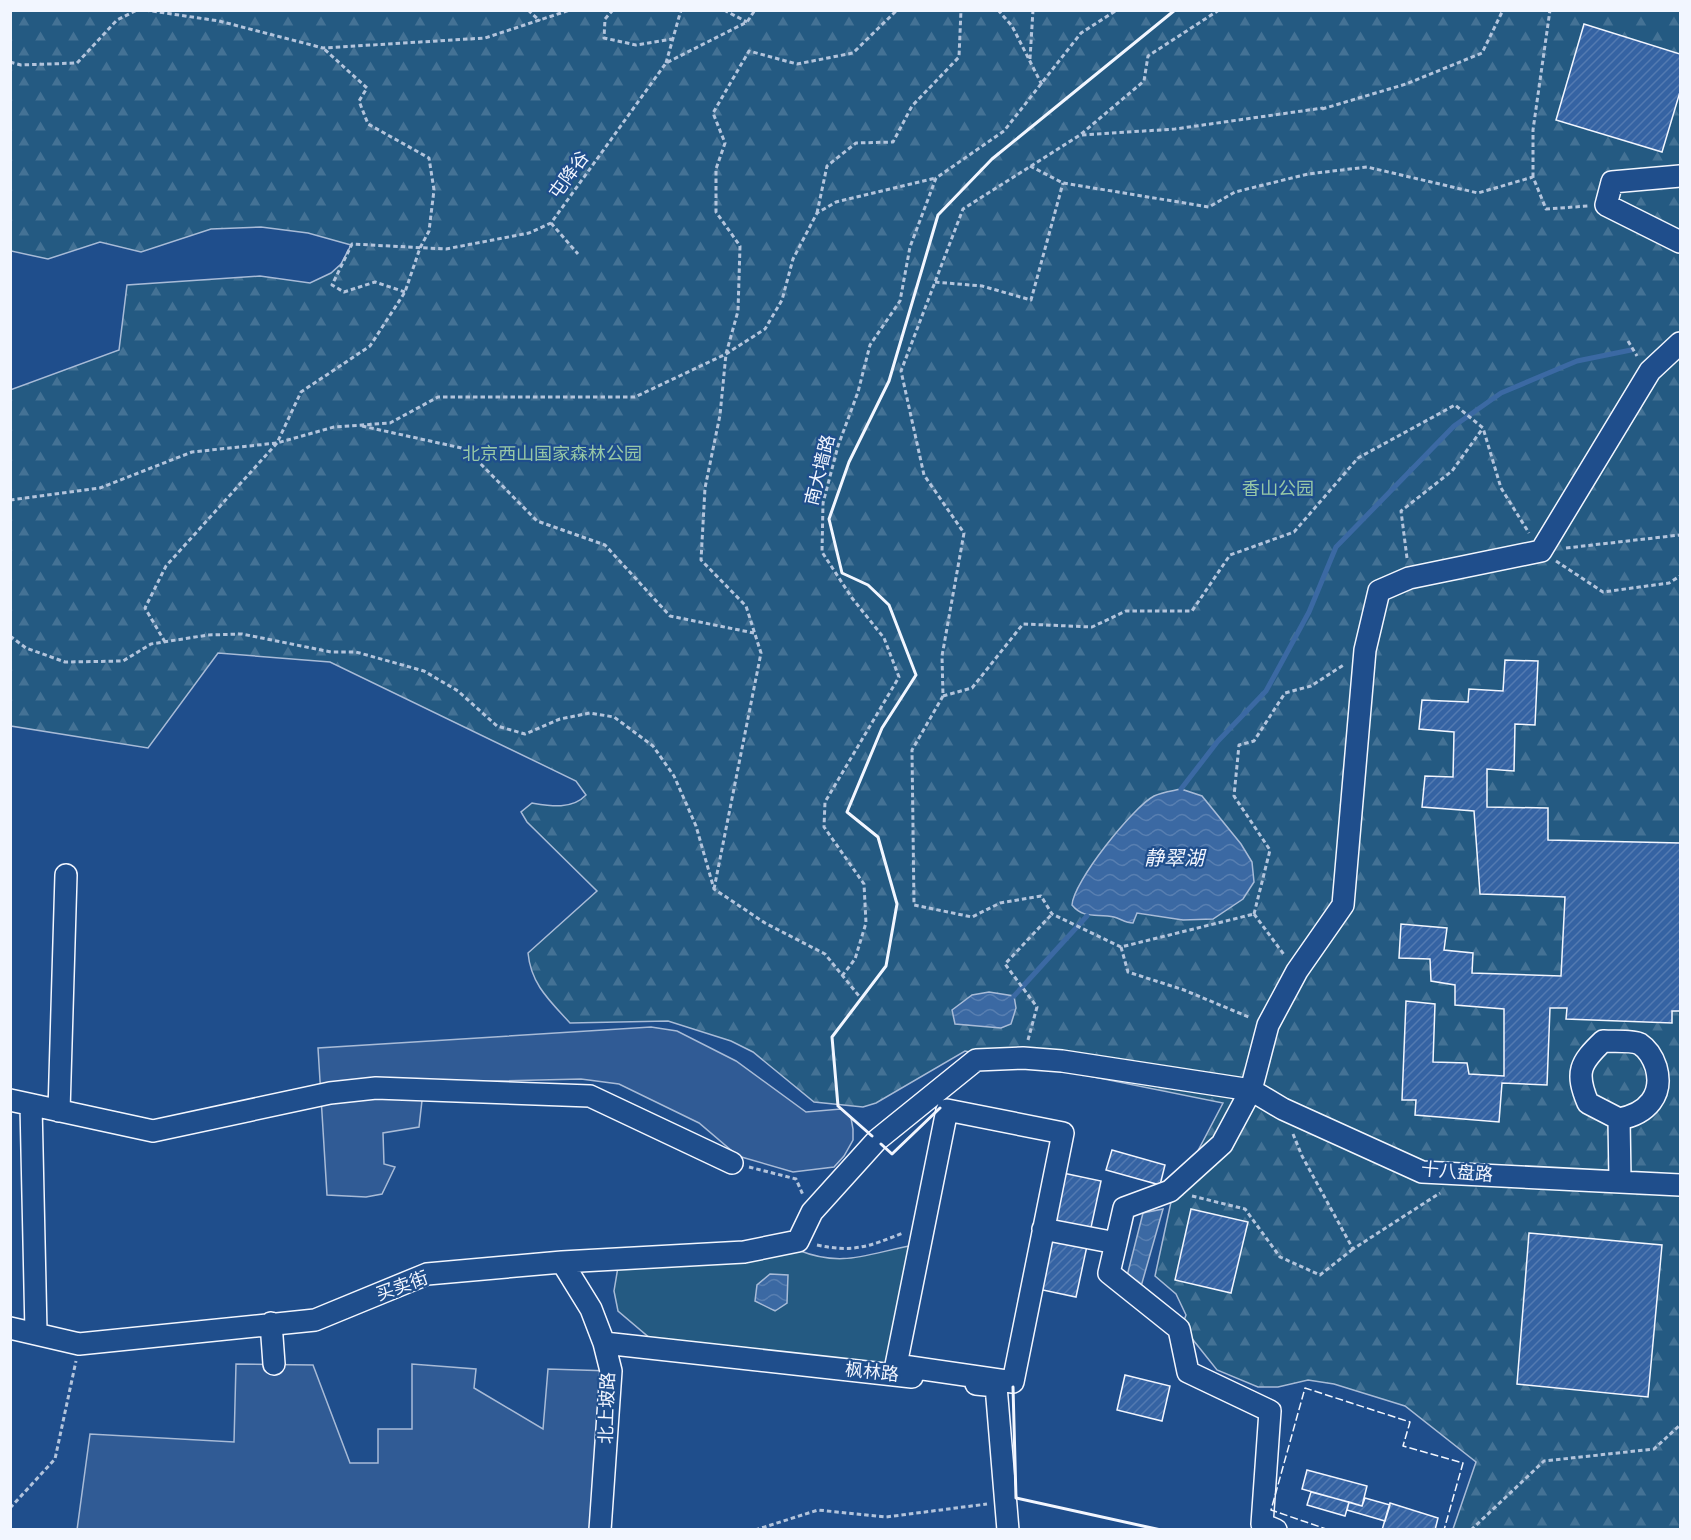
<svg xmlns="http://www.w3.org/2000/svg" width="1691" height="1540" font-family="Inter,'Noto Sans SC',sans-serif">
<defs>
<pattern id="forest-firs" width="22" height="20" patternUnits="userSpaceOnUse" patternTransform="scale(1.5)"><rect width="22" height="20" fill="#245a82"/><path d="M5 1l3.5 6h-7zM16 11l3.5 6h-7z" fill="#447295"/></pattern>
<pattern id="water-waves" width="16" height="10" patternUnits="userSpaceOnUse" patternTransform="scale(1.5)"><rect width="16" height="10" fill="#3b69a3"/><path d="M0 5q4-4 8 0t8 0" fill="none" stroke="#587fb1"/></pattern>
<pattern id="building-hatch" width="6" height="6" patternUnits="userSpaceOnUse" patternTransform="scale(1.5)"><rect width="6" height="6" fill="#3563a3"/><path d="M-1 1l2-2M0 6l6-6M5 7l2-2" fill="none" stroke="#537ab1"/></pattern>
</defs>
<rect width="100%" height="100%" fill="#1f4e8c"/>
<path fill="#245a82" stroke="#a8bbd7" stroke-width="1.5" d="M922,1244l-26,121 -245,-26 -33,-28 -4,-20 4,-24 180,-17c49,20 76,0 124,-6z"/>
<path fill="url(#forest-firs)" stroke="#a8bbd7" stroke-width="1.5" d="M11,11h1669v1518h-227l23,-67 -71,-56 -71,-22 -26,-4 -30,7h-20l-41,-17 -35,-44 4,-11 -10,-21 -21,-18 16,-74 52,-99 -258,-52 -89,52 -13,4 -49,-5 -61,-50 -22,-11 -63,-20 -98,2c-21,-23 -39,-39 -42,-70l69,-62 -70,-69 -6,-10 11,-9c18,3 40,7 54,-8l-10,-14 -246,-119 -112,-9 -70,95 -137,-22 -1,-336 109,-40 8,-65 133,-9 50,7 21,-10 10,-9 10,-19 -43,-12 -47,-6 -50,2 -70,23 -41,-10 -52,17 -37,-8z"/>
<path fill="#305b95" stroke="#a8bbd7" stroke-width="1.5" d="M651,1027l26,4 59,30 70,51 35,-3 10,9 2,11v11l-9,16 -10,11 -41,5 -55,-16 -39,-33 -80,-39 -38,-5 -157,4 -5,44 -36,6 1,31 11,3 -13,27 -16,3 -39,-2 -9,-147z
M236,1364l77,1 37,98h28v-34h34v-65l64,5 -2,19 69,41 5,-60 63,2 -11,158 -523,1 13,-96 144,8z"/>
<path fill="url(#water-waves)" stroke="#a8bbd7" stroke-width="1.5" d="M1181,789l21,7 39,48 11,18 2,20 -11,17 -30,20 -30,1 -46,-7 -4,10c-7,0 -12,-4 -19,-6 -16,-4 -30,3 -42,-12 1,-23 61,-98 82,-109 8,-4 18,-5 27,-7z
M989,992l25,4 2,12 -5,16 -10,4 -46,-4 -3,-14 20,-15z
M1163,1209l-23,81 -13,-14 16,-63z
M770,1274l18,1 -1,28 -12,8 -20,-10 2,-16z"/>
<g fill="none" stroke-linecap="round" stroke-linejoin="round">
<path stroke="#3b69a3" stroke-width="5" d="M1181,789l37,-48 48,-50 43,-79 27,-65 118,-121 47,-33 76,-32 54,-11
M1014,996l73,-80"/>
</g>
<path fill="url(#building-hatch)" stroke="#f2f6ff" stroke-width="1.5" d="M1584,24l96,30v38l-18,60 -106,-32z
M1505,660l33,1 -3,64 -20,-1 -1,47 -27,-2v38l61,1v32l132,3v168h-8v12l-106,-4 1,-11h-17l-3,77 -45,-2 -3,39 -84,-7 1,-15h-14l4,-99 29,3 -2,58 34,1 2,11 35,2v-67l-49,-4v-20l-24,-4 -1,-22 -31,-1 2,-34 46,4 -3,22 29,3 -1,20 89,3 4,-79 -85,-3 -6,-83 -52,-4 3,-31 28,1 1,-45 -35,-3 3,-29 46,2 1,-13 34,2z
M1112,1150l53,15 -5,20 -54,-15z
M1063,1173l38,8 -25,116 -38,-8z
M1191,1209l57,13 -17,71 -56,-13z
M1529,1233l133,12 -14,152 -131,-13z
M1125,1375l45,11 -8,35 -45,-11z
M1307,1470l60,16 -5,20 -60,-17z
M1311,1492l38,10 -4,14 -38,-11z
M1365,1498l25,7 -5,16 -38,-11 2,-8 13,4z
M1390,1503l48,15 -3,12h-53z"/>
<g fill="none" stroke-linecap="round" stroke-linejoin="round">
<defs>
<path id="minor" d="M1680,176l-68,6 -6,23 74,37
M10,1100l143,31 177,-38 46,-5 214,8 142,67
M31,1105l5,227
M947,1110l116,23 -50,249 -117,-17z
M59,1111l7,-236
M1619,1119c28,-5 45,-24 37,-52 -3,-9 -7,-17 -16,-23 -8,-4 -27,-2 -37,-3 -23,22 -28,31 -15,62l31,16 1,61
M1043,1229l73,14 -7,30 70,56 9,43 82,39 -8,113 14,6
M1116,1243l8,-35 46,-17 52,-47 29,-54 17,-65 29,-54 46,-66 22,-255 14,-59 30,-13 132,-27 109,-180 30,-28
M562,1262l29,47 13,34 7,28 -11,159
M271,1323l3,41
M10,1328l69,16 236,-24 112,-46 135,-12 182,-10 54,-11 14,-29 65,-72 99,-80 47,-2 39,3 189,29 32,19 139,63 258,13
M604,1343l308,34
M976,1384l20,2 12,144"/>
</defs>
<use href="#minor" stroke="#f2f6ff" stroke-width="24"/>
<path stroke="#b3c4dc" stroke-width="3" stroke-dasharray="4.5 3" stroke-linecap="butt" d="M145,10l74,11 104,27 162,-10 85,-28
M528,10l12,11
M613,10l-8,9 -1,19 32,7 36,-6
M724,10l23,12
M998,10l14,16 30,59
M1219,10l-71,46 -4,25 -64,54 -117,74 -62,162 23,104 40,58 -22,123 1,40 -31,54 2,155 58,12 28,-14 41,-7 11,18 69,33 133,-33
M1030,59l3,-49
M10,62l11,3 56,-2 40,-43 20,-10
M666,63l15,-53
M1322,109l84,-25 76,-31 21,-43
M1082,135l93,-6 148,-21
M1030,166l33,17 146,24 26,-15 73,-18 59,-7 111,26 55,-16 13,32 42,-3
M1533,177v-47l17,-120
M817,213l10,-47 29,-23 37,-1 19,-36 47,-49 2,-47
M551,223l27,31
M935,282l47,4 49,14 32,-117
M405,292l-30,-10 -31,10 -12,-7 20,-41 94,5 83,-16 22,-10 115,-160 81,-41 8,-12
M1628,341l9,15
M362,426l104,23 71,72 68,24 65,71 84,17
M10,500l90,-12 92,-36 85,-9 57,-16 56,-4 48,-26h197l91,-43 39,-25 17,-29 11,-41 24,-46 19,-11 100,-24
M1566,548l114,-13
M1407,558l-6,-47 51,-40 31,-43
M1556,561l47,31 66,-9 11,-7
M10,636l16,12 39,14 58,-1 28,-17 57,-9 34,-1 89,18h25l68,19 34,20 39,35 28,8 35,-15 30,-6 24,4 39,29 21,30 22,50 18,63 51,34 60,31 34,42
M165,642l-20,-34 21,-42 111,-123 24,-51 69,-46 35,-54 15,-44 9,-17 5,-41 -5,-32 -61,-34 -9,-23 8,-13 -44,-40
M943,696l29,-8 51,-64 69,3 34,-16h66l38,-56 64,-23 64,-74 97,-53 28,23 18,60 28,45
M714,889l47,-236 -15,-47 -45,-46 4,-72 15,-73 6,-61 12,-43 2,-65 -24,-34v-43l9,-26 -12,-30 36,-62 48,13 56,-11 44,-43
M1254,914l16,-64 -36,-54 5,-51 15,-4 31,-48 26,-7 34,-22
M1254,914l31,42
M1121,947l7,25 56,18 67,28
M842,976l13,-17 11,-36 -2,-39 -40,-57 1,-25 74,-125 -15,-39 -32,-40 -30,-46 1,-49 15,-57 20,-54 12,-47 30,-44 10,-54 26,-69 68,-47 77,-98 36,-23
M1028,1040l9,-33 -32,-43 47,-50
M1293,1134l9,22 51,93 87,-56
M749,1167l47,12 7,16
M1192,1196l53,13 35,48 40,18 33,-26
M817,1245c37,8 53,1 86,-12
M10,1508l45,-49 21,-98
M755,1530l63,-20 68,7 101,-13
M1471,1530l73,-69 110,-12 26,-24"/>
<use href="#minor" stroke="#1f4e8c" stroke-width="21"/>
<path stroke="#f2f6ff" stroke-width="1.5" stroke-dasharray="8 3" stroke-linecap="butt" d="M1329,1530l-58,-20 34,-122 105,34 -7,24 60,17 -19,67"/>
<path stroke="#f2f6ff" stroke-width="3" d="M872,1136l-34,-30 -6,-69 54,-71 11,-62 -19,-67 -31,-25 35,-84 34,-53 -27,-70 -21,-20 -26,-12 -13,-54 20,-57 40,-81 49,-166 54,-56 183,-149
M881,1144l11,10 48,-46
M1013,1387l3,111 145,32"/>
</g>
<g text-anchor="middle" stroke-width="4.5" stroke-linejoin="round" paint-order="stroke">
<g font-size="18" fill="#f2f6ff" stroke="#1f4e8c">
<text transform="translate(569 175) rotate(-54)" y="6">屯降谷</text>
<text transform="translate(820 470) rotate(-76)" y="6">南大墙路</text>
<text transform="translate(1457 1172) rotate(5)" y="6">十八盘路</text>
<text transform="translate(402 1286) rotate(-20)" y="6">买卖街</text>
<text transform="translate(872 1372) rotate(6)" y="6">枫林路</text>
<text transform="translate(607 1408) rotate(-88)" y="6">北上坡路</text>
</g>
<g font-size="18" fill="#97c8a6" stroke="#1f4e8c">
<text x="552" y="460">北京西山国家森林公园</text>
<text x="1278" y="495">香山公园</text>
</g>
<g font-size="20" font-style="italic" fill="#f2f6ff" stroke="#1f4e8c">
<text x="1174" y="865">静翠湖</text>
</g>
</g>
<rect width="1691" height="1540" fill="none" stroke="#f2f6ff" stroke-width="24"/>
</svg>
